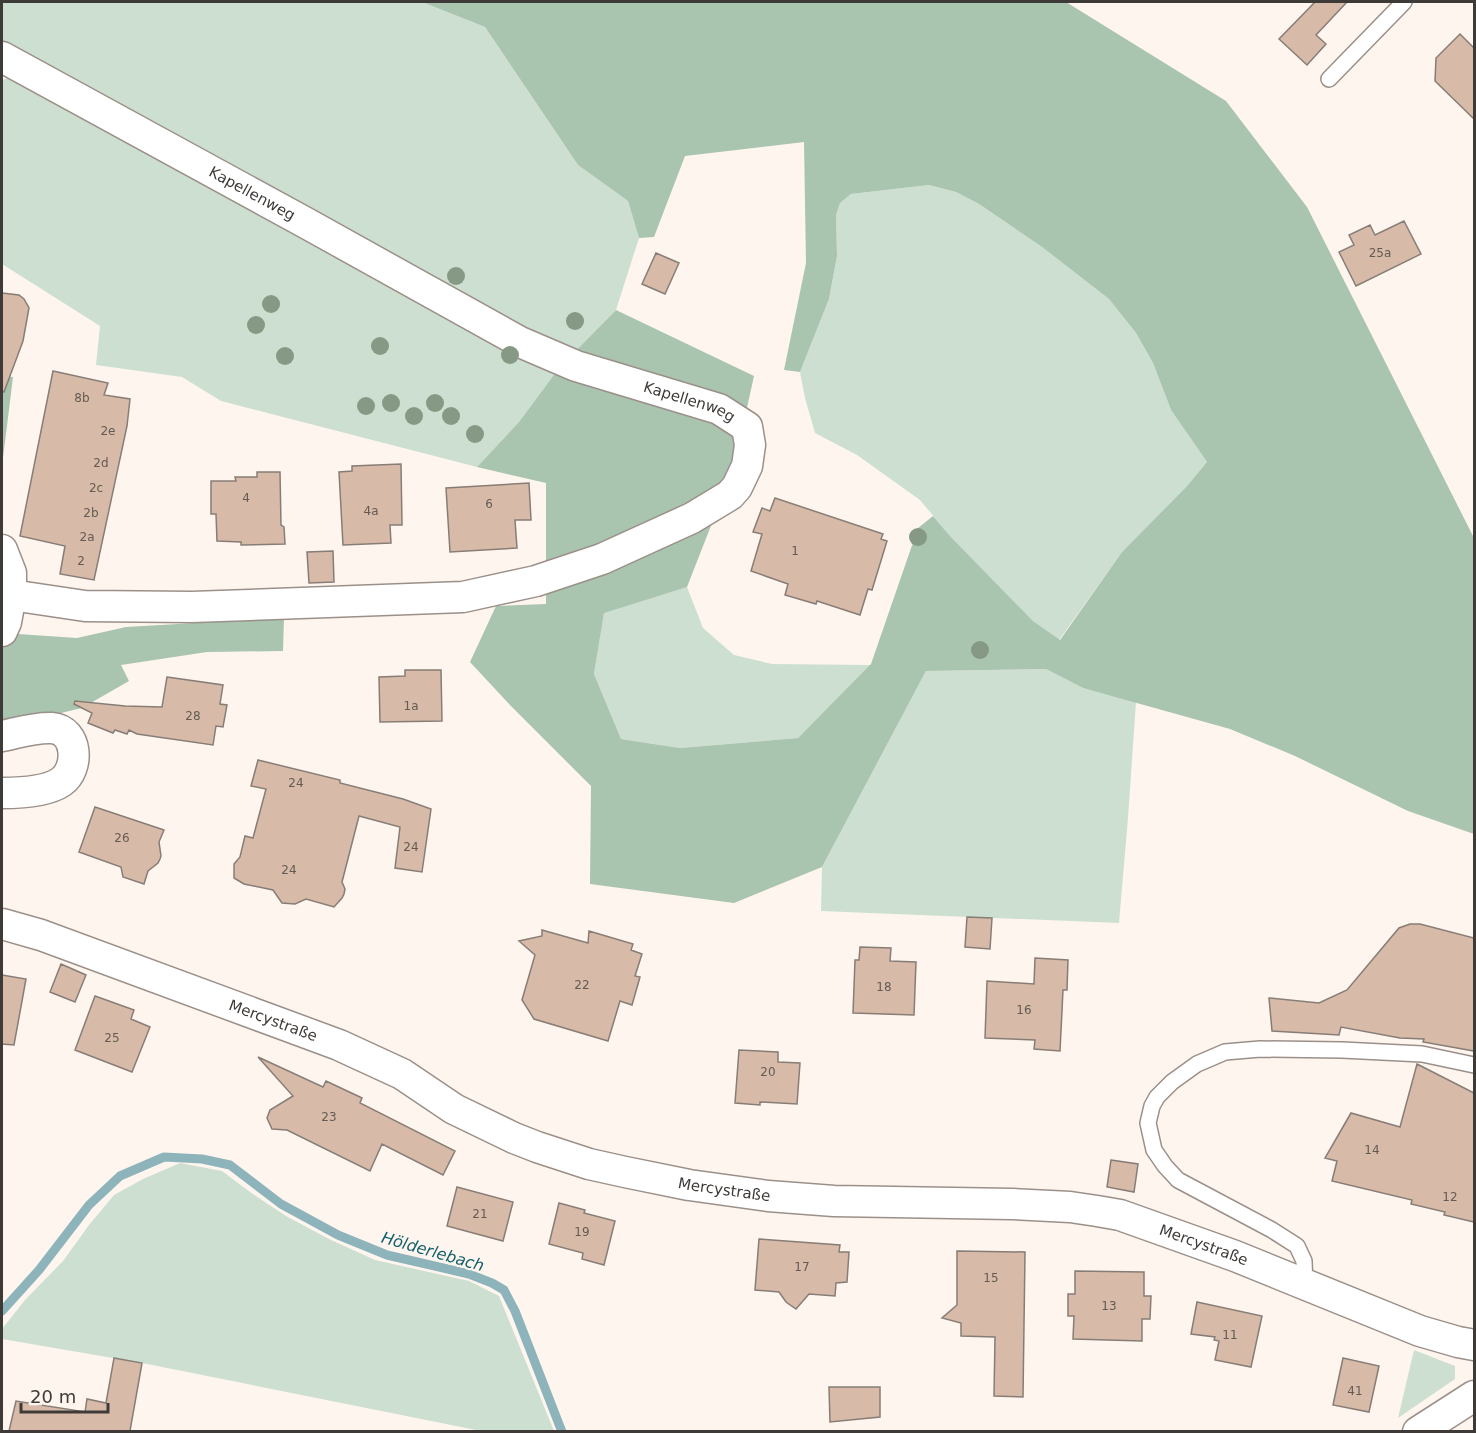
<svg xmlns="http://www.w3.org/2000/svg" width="1476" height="1433" font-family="'DejaVu Sans',sans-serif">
<rect width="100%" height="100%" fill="#fff5ef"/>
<path fill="#cddfd1" d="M2,2h420l63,25 93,138 50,36 11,37 -23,72 -57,58 -40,54 -42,45 -256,-66 -39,-24 -86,-12 4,-39 -98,-62v-184l5,-2 5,-23 -10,-5z
M929,185l27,7 23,12 63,43 67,52 27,34 17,30 18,47 36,52 -20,24 -65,66 -63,88 -26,-19 -82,-84 -31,-37 -63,-45 -42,-22 -10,-35 -5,-26 29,-73 8,-43 -1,-41 4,-12 11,-9z
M687,587l16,41 31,27 38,9 99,1 -73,73 -118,10 -59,-9 -27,-65 10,-62z
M1046,669l37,19 53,14 -8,116 -9,105 -298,-12 1,-44 104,-196z
M180,1163l42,8 28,21 36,24 43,23 46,21 94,21 30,15 55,135h-73l-339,-68 -140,-24v-10l23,-29 38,-39 26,-36 25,-30 29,-16z
M1414,1350l41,16v13l-57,39z"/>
<path fill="#a9c4af" d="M422,2h644l160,99 81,106 167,331v296l-66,-23 -113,-55 -65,-27 -147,-41 -37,-19 -120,2 -104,196 -88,36 -144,-19 1,-98 -81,-81 -40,-43 26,-56 50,-2v-121l-69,-16 42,-45 40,-54 57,-58 138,66 -20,91 -47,120 -83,26 -10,61 27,65 59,9 118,-10 73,-74 47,-136 15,-12 18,21 82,84 27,19 62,-88 65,-66 20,-24 -36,-52 -18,-47 -17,-30 -27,-34 -67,-52 -63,-43 -23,-12 -27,-7 -78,9 -11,9 -4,12 1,41 -8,43 -29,73 -16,-2 22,-107 -2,-121 -119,14 -31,81 -15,1 -11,-37 -50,-36 -93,-138z
M2,376l11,1 -11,89z
M284,618l-1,33 -76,1 -86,13 8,16 -47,27 -80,19v-93h16l59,4 49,-11z"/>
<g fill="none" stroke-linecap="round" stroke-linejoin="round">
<path stroke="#8eb4bb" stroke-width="9" d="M2,1311l37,-41 50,-65 31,-29 44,-19 38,2 28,6 51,39 57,31 49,20 82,19 23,9 12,7 11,21 47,121"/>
</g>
<path fill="#d7bba8" stroke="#877d76" stroke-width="1.5" d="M1315,2h32l-31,33 10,9 -19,21 -28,-26z
M1460,34l14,14v71l-39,-38 1,-23z
M1404,221l17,33 -65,32 -17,-34 15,-7 -5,-10 21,-10 5,10z
M656,253l23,10 -14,31 -23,-10z
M2,293l17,2 5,4 5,9 -6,33 -19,51 -2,-1z
M53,371l55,12 -4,12 26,4 -3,27 -33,154 -34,-6 5,-28 -45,-10z
M401,464l1,61h-12l1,18 -48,2 -4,-73 13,-1v-5z
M257,472h23l1,53 3,2 1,17 -44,1v-3l-24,-1 -1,-27h-5v-33h25l-1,-4h22z
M529,483l2,37h-16l2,28 -67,4 -4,-64z
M775,498l108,36 -2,5 6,2 -15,49 -4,-1 -8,26 -43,-14 -1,3 -31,-9 3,-11 -37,-13 11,-37 -9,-2 9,-24 8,3z
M333,551l1,31 -25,1 -2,-31z
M405,670h36l1,51 -62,1 -1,-45 26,-1z
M167,677l56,8 -3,19 7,1 -4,22 -7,-1 -3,19 -76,-11 -8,-4 -2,4 -12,-4 -2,3 -25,-10 4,-10 -18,-9 1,-3 50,5 37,1z
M258,760l82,20v3l63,16 28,10 -9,63 -27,-4 5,-41 -41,-11 -17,66 3,7 -1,5 -2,4 -8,9 -28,-8 -11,5 -13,-1 -9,-13 -29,-6 -10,-6v-14l6,-7 5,-21 8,2 13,-49 -15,-3z
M95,807l69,23 -5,12 2,14 -1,3 -2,4 -10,8 -4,13 -21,-7 -2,-10 -42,-15z
M967,917l25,1 -2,31 -25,-2z
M1410,924h10l54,14v113l-51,-9 1,-3 -24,-1 -59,-11 -2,8 -67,-4 -3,-33 50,5 28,-13 52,-62z
M542,930l46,13 1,-12 44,13 -2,6 11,4 -7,22 5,1 -8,28 -12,-4 -12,40 -74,-22 -12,-19 13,-45 -16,-14 23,-5z
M860,947l31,1 -1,13 26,1 -2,53 -61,-2 2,-53h4z
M1035,958l33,2 -1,30h-4l-3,61 -26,-2 1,-9 -50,-2 2,-57 47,3z
M61,964l25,11 -11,27 -25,-10z
M2,975l24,4 -12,66 -12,-1z
M95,996l39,14 -3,9 19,8 -18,45 -57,-22z
M739,1050l39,2v10l22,1 -3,41 -37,-2v3l-25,-2z
M258,1057l65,30 3,-6 36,17 -2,5 95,48 -12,24 -61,-31 -12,27 -83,-41 -15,-1 -5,-11 3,-8 23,-14z
M1417,1064l57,29v129l-30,-7 1,-3 -34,-8 1,-4 -80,-19 5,-20 -12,-3 26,-45 49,14z
M1111,1160l27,4 -4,28 -27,-5z
M457,1187l56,15 -10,39 -56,-15z
M559,1203l26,7 -1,3 31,8 -11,44 -22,-6 1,-6 -34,-9z
M759,1239l81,6 -1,7h10l-2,30 -11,1 -1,13 -26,-2 -13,15 -10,-7 -7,-10 -24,-2z
M957,1251l68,1 -2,145 -29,-1 1,-59 -34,-1v-13l-19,-5 15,-13z
M1075,1271l69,1v24h7l-1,23h-8v22l-69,-2 1,-23h-6v-22h7z
M1197,1302l65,14 -11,51 -36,-7 4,-19 -5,-1 1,-3 -24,-3z
M114,1358l28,5 -12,68h-121l7,-30 69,11 2,-13 19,4z
M1343,1358l36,8 -10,46 -36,-7z
M829,1387h51v30l-50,5z"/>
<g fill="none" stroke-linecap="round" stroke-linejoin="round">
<defs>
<path id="service" d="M1329,79l75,-77
M1305,1285l-1,-24 -7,-15 -25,-16 -94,-50 -13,-14 -11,-16 -6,-27 4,-17 5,-9 15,-15 25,-18 28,-12 35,-3 82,1 80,4 52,11"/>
<g id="minor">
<path id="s1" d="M2,57l304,166 214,119 56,24 143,43 28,18 3,18 -3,21 -10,21 -7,8 -38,23 -90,41 -66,22 -73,16 -271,10 -107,-1 -74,-11"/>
<path d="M2,550l9,23v22l-5,27 -4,9"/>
<path d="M2,736c15,-3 34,-9 50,-8 26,2 28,41 9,54 -15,10 -42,11 -59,11"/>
<path id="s2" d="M2,924l39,11 298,110 63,29 52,35 60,29 23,9 52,17 36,8 64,13 79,11 66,5 178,3 58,3 27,4 23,4 115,41 185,75 38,11 16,3"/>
<path d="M1418,1432l56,-36"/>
</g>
</defs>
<use href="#service" stroke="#9b9089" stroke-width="18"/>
<use href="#minor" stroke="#9b9089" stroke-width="33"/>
<use href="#service" stroke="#fff" stroke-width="15"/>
<use href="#minor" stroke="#fff" stroke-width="30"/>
</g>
<g fill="#859985">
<circle cx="456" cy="276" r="9"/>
<circle cx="271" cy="304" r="9"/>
<circle cx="575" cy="321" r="9"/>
<circle cx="256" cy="325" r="9"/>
<circle cx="380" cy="346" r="9"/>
<circle cx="510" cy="355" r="9"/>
<circle cx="285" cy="356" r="9"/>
<circle cx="391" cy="403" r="9"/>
<circle cx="435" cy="403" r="9"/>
<circle cx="366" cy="406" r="9"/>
<circle cx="414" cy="416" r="9"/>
<circle cx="451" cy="416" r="9"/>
<circle cx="475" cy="434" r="9"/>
<circle cx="918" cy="537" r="9"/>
<circle cx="980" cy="650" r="9"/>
</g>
<g text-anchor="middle" stroke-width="4.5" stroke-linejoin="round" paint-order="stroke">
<g font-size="12" fill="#645a53">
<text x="1380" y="257">25a</text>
<text x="82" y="402">8b</text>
<text x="108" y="435">2e</text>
<text x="101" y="467">2d</text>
<text x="96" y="492">2c</text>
<text x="246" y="502">4</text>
<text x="489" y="508">6</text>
<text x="371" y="515">4a</text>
<text x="91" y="517">2b</text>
<text x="87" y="541">2a</text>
<text x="795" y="555">1</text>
<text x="81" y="565">2</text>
<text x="411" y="710">1a</text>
<text x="193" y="720">28</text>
<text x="296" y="787">24</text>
<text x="122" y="842">26</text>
<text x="411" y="851">24</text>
<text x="289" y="874">24</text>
<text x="582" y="989">22</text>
<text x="884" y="991">18</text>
<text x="1024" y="1014">16</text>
<text x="112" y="1042">25</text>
<text x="768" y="1076">20</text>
<text x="329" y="1121">23</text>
<text x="1372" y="1154">14</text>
<text x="1450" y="1201">12</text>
<text x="480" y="1218">21</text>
<text x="582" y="1236">19</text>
<text x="802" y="1271">17</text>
<text x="991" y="1282">15</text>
<text x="1109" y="1310">13</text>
<text x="1230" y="1339">11</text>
<text x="1355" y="1395">41</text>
</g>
<g font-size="15" fill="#3e3a37" stroke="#fff5ef">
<text dy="5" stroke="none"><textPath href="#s1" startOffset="285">Kapellenweg</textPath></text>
<text dy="5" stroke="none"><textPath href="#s1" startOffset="771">Kapellenweg</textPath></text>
<text dy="5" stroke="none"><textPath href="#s2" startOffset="288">Mercystraße</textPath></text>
<text dy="5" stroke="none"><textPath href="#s2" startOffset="774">Mercystraße</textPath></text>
<text dy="5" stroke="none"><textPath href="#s2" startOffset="1260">Mercystraße</textPath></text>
</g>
<g font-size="16" font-style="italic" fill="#105f6a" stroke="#fff5ef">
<text transform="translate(433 1251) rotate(16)" y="6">Hölderlebach</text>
</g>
</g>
<rect width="1476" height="1433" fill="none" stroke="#3e3a37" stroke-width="6"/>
<path d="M21 1403v9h87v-9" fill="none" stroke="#3e3a37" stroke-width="3"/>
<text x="30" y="1403" font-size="18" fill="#3e3a37" stroke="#fff5ef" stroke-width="4.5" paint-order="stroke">20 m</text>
</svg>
